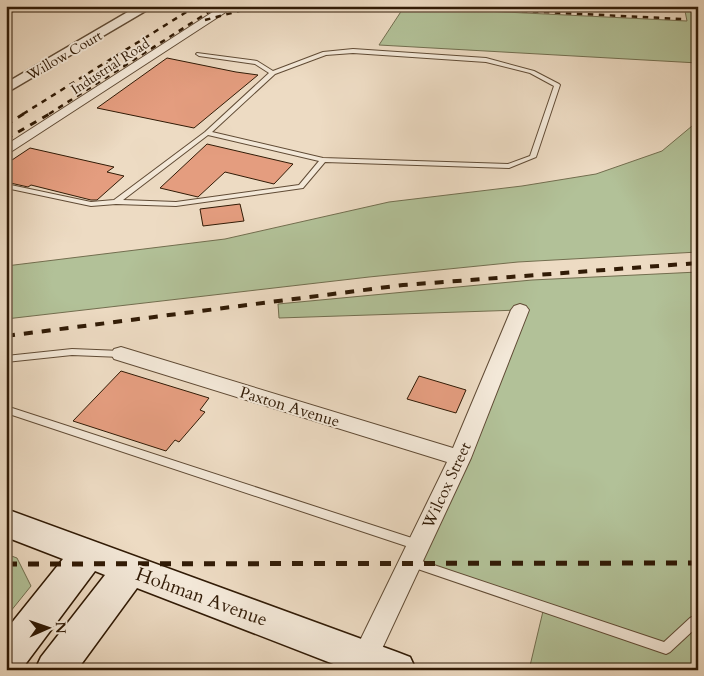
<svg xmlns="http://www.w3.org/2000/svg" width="704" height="676" font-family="Cardo,serif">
<rect width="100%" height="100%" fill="#eddbc3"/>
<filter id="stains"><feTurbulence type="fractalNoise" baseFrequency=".004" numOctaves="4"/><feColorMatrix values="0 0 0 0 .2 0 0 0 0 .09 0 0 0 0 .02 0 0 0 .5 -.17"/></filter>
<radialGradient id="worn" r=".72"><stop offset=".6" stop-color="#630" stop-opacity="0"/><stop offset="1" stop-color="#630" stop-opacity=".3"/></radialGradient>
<path fill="#b2c198" stroke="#726e4f" d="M684,6h14v57l-319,-18 25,-38 283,14z
M698,121v131l-180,10 -149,15 -363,42v-53l219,-27 164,-37 133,-16 74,-12 66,-23z
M698,272v398h-169l15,-63 -134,-45 110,-252 -241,8 -1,-14 254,-24z
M6,554l11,4 14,28 -25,31z"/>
<path fill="#e49d7f" stroke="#311b06" d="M167,58l69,14 22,3 -64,53 -97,-20z
M207,144l86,20 -19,20 -49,-12 -27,25 -38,-9z
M30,148l84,19 -7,5 17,4 -27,24h-6l-60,-15 -3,2 -22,-5v-18z
M240,204l4,17 -41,5 -3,-17z
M121,371l88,27 -9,12 5,2 -26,30 -4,-2 -9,11 -93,-30z
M419,376l47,14 -10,23 -49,-14z"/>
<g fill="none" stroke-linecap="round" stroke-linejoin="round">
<defs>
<path id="service" d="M353,49l133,9 48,13 25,13 1,1 -24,72 -27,11 -184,-6 -22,26 -127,18 -60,-2 -25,2 -85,-18v-4l85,18 23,-2 91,-68 64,-59 -14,-9 -56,-8 -3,-2 1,-1 60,8 16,10 50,-19zM353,53l133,9 44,11 24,13 -24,70 -22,8 -185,-6 -111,-26 63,-58 51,-19zM208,135l111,26 -20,24 -123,17 -53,-2z
M72,349l49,2 4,3 -4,3 -49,-2 -66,7v-6z
M6,406l412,134 4,2 2,3 -2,3 -4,2 -412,-137z
M410,557l254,85 26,-24 4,-2 4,2v8l-28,26 -4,2 -260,-89 -2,-3 2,-3z"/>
<path id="minor" d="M22,6l-1,2 -15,6v-7z
M222,6h13l-229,149v-10z
M520,304l6,2 3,4 -58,148 -97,208 -9,4 -9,-4 -4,-9 95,-195 -333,-103 -3,-5 3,-5 7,-2 332,101 58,-138 3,-4z"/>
<path id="tertiary" d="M138,6h16l-148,87v-10z"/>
<path id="secondary" d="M6,509l391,143 13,5 6,13h-67l-212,-82 -60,82h-42l6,-13 64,-82 -10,-4 -74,99h-15v-40l57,-71 -57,-22z"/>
</defs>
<use href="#service" stroke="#604b35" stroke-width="2"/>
<use href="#minor" stroke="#604b35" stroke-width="2"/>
<use href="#tertiary" stroke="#604b35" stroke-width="3"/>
<use href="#secondary" stroke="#311b06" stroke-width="3"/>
<use href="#service" fill="#f3e8d8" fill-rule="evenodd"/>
<use href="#minor" fill="#f3e8d8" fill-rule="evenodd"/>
<use href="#tertiary" fill="#f3e8d8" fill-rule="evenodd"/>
<use href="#secondary" fill="#f3e8d8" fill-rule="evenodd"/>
<path stroke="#311b06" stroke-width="2.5" stroke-dasharray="5.5 5.5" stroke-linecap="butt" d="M423,6l259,13
M205,20l53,-14
M23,114l173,-108
M49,114l169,-108"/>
<path stroke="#311b06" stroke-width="3" stroke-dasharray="7 7" stroke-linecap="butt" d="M6,125l19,-12
M6,139l45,-26"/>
<path stroke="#311b06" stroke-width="4" stroke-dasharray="9 9" stroke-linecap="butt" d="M6,336l397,-51 295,-22"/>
<path stroke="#311b06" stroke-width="5" stroke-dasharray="11 11" stroke-linecap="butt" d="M6,564l692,-1"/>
</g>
<g text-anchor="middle" stroke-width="4" stroke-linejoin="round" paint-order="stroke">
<g font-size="14" fill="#311b06" stroke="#f3e8d8">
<text transform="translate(64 55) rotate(-30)" y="5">Willow Court</text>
<text transform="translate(110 66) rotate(-33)" y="5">Industrial Road</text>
</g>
<g font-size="16" fill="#311b06" stroke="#f3e8d8">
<text transform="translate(290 406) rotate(17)" y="6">Paxton Avenue</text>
<text transform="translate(446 485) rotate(-65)" y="6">Wilcox Street</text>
</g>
<g font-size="19" fill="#311b06" stroke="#f3e8d8">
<text transform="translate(202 596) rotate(20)" y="7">Hohman Avenue</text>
</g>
</g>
<rect width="704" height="676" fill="none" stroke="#eddbc3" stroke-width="25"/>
<rect x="8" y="8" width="689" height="661" fill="none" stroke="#311b06" stroke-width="2.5"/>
<rect x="12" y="12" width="679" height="651" fill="none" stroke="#311b06"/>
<g transform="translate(48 628) rotate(88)" stroke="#f3e8d8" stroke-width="4" paint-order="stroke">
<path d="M0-4L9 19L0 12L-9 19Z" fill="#311b06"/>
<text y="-8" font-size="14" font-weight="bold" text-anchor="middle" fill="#311b06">N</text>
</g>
<rect width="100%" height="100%" filter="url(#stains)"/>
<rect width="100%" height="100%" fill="url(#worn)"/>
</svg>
